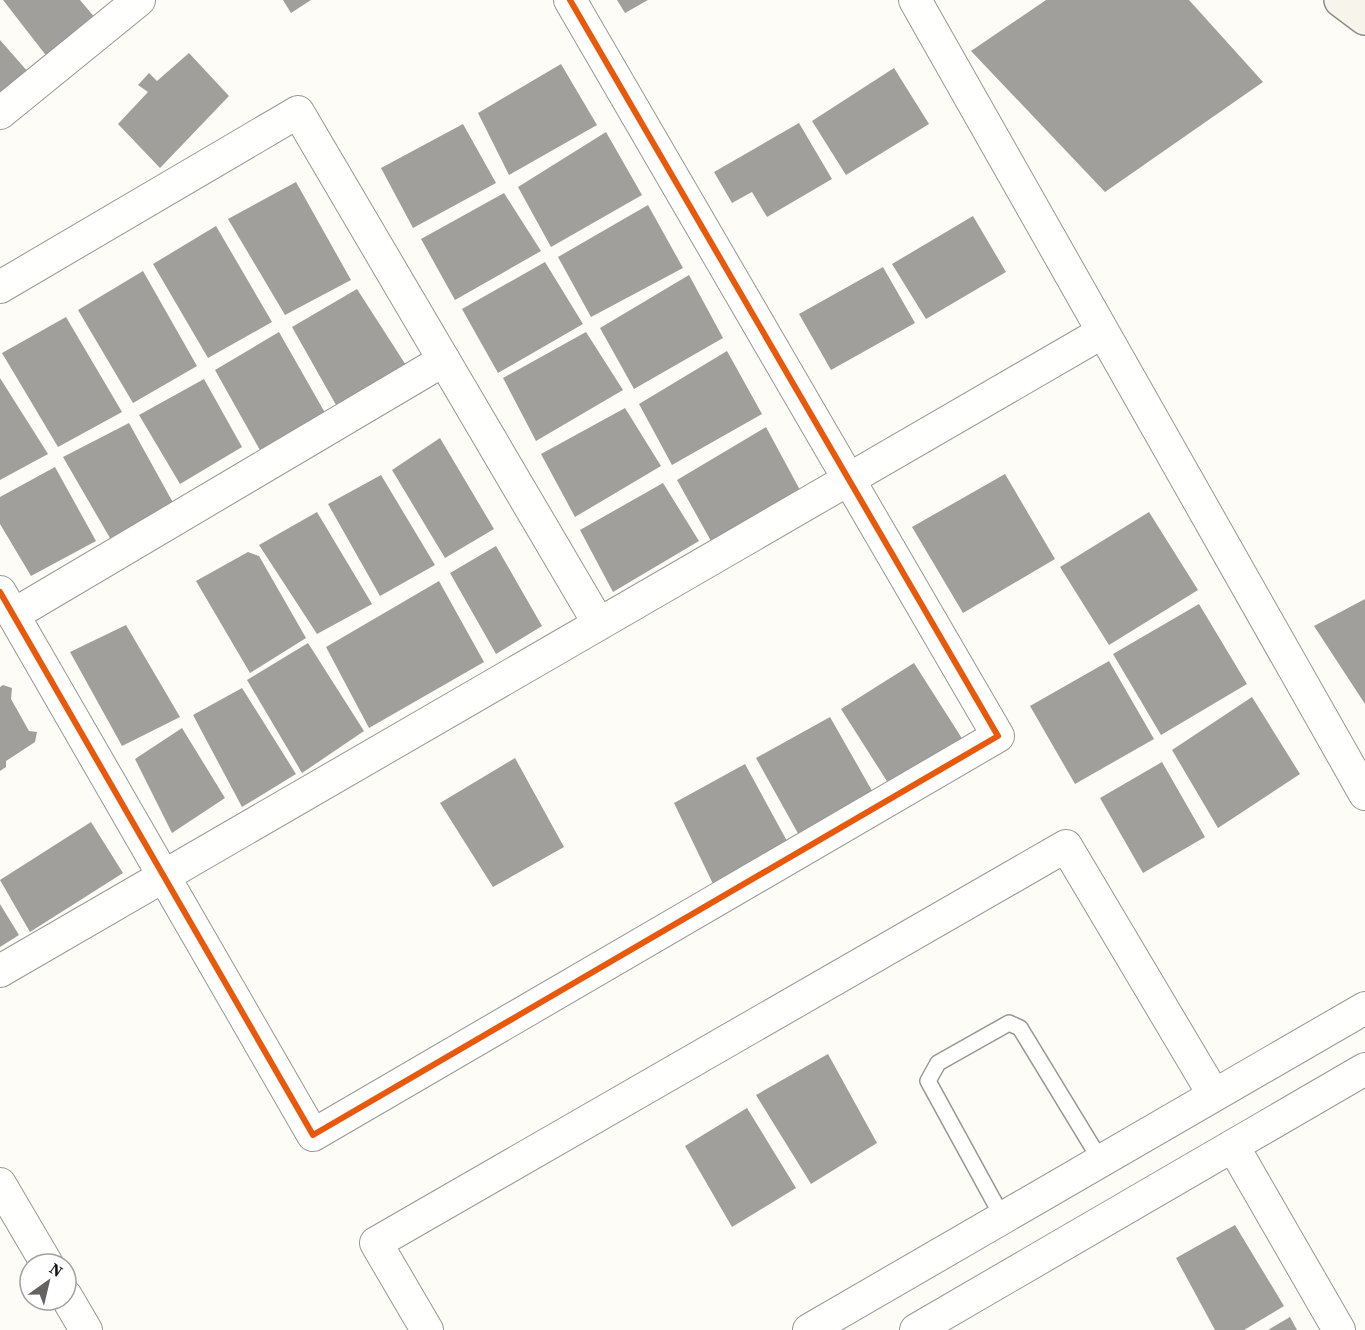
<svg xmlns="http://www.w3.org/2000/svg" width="1365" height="1330" font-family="'Source Serif 4',serif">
<rect width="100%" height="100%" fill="#fdfcf7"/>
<path fill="#a19f9c" d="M3,0h77l16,19 -48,39z
M283,0h28l-20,13z
M617,0h31l-23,13z
M1046,0h143l74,82 -158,110 -134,-141z
M0,40l29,33 -29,27z
M189,53l40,43 -69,72 -42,-44 30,-32 -10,-7 11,-12 8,8z
M561,64l36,61 -88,50 -31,-62z
M894,68l35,56 -83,51 -34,-54z
M799,123l33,56 -65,38 -15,-25 -20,11 -18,-31z
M463,124l33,59 -83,45 -32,-60z
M606,132l36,63 -91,52 -33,-60z
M296,182l55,98 -66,35 -57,-96z
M504,193l37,58 -86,49 -34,-61z
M648,205l35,63 -92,49 -33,-60z
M973,216l33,56 -80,47 -34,-55z
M216,226l56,96 -64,36 -55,-94z
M545,262l38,62 -85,49 -36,-64z
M883,267l32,56 -84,47 -32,-56z
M143,271l54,95 -64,37 -55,-93z
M689,275l34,63 -89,51 -34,-61z
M357,289l54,84 -71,39 -48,-85z
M66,317l56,95 -64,35 -56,-94z
M279,332l49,86 -63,41 -50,-89z
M586,332l37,58 -87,51 -33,-63z
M727,351l35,63 -90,51 -33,-61z
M0,378l48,76 -48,26z
M204,379l38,68 -62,37 -41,-69z
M625,408l36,58 -86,51 -34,-63z
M129,423l47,85 -62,37 -51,-88z
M766,427l34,63 -89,51 -34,-61z
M440,438l54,91 -49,29 -53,-88z
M55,467l41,74 -65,35 -31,-52v-27z
M1005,474l50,85 -92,54 -51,-86z
M381,475l54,90 -55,31 -52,-92z
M663,483l36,58 -86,51 -33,-62z
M317,512l55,92 -55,30 -58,-89z
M1149,512l49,78 -89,55 -49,-78z
M496,546l46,80 -46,28 -46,-81z
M248,552l11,4 47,82 -56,35 -54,-92z
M439,581l45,81 -115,66 -43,-81z
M1365,599v105l-51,-78z
M1199,604l48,80 -86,51 -48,-81z
M126,625l54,92 -58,29 -52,-94z
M308,643l56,88 -62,42 -55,-93z
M1109,661l45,78 -79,45 -45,-78z
M914,663l49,77 -73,46 -49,-77z
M3,685l9,3 -1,11 18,32 8,1 -2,10 -29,19v6l-6,4v-84z
M242,688l54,86 -54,33 -49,-92z
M1252,697l48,77 -82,54 -46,-78z
M830,717l45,79 -75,41 -44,-79z
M182,728l43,70 -53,35 -37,-74z
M515,758l49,89 -71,40 -53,-84z
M1162,762l43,75 -62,36 -43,-75z
M745,764l42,77 -73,45 -40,-83z
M91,822l32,51 -93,59 -30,-52z
M0,904l19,31 -19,12z
M828,1054l49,89 -66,41 -55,-89z
M747,1108l49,80 -64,39 -47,-81z
M1235,1225l49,81 -40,24h-29l-39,-72z
M1290,1317l7,13h-29z"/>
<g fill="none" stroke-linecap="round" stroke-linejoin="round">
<defs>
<path id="lane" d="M1003,1218l-75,-137 10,-18 71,-40 11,5 81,133"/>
<path id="street" d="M915,0l450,794
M0,113l139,-113
M0,287l298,-175 301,512
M0,592l313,543 685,-399 -428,-736
M13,615l431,-255
M0,971l1103,-639
M1233,1146l106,184
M0,1184l47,80
M66,1296l20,34
M427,1330l-51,-87 690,-397 148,249
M809,1330l556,-322
M916,1330l449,-261"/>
<path id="secondary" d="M1341,0l24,18"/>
</defs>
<use href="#lane" stroke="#979795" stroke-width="18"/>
<use href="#street" stroke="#979795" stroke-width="34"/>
<use href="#secondary" stroke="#8e8d8b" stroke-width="36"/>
<use href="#lane" stroke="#fffffe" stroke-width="15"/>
<use href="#street" stroke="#fffffe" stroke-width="32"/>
<use href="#secondary" stroke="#f6f4eb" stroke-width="33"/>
<defs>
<path id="cycleway" d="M0,592l313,543 685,-399 -428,-736"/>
</defs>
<use href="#cycleway" stroke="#fff" stroke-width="10"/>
<use href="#cycleway" stroke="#e8590c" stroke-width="6"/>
</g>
<g transform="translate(48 1282) rotate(34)"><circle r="28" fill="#ffffff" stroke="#a0a0a0" stroke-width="1.5"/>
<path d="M0-4.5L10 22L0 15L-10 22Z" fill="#646362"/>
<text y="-9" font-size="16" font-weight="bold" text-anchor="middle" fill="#111111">N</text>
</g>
</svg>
